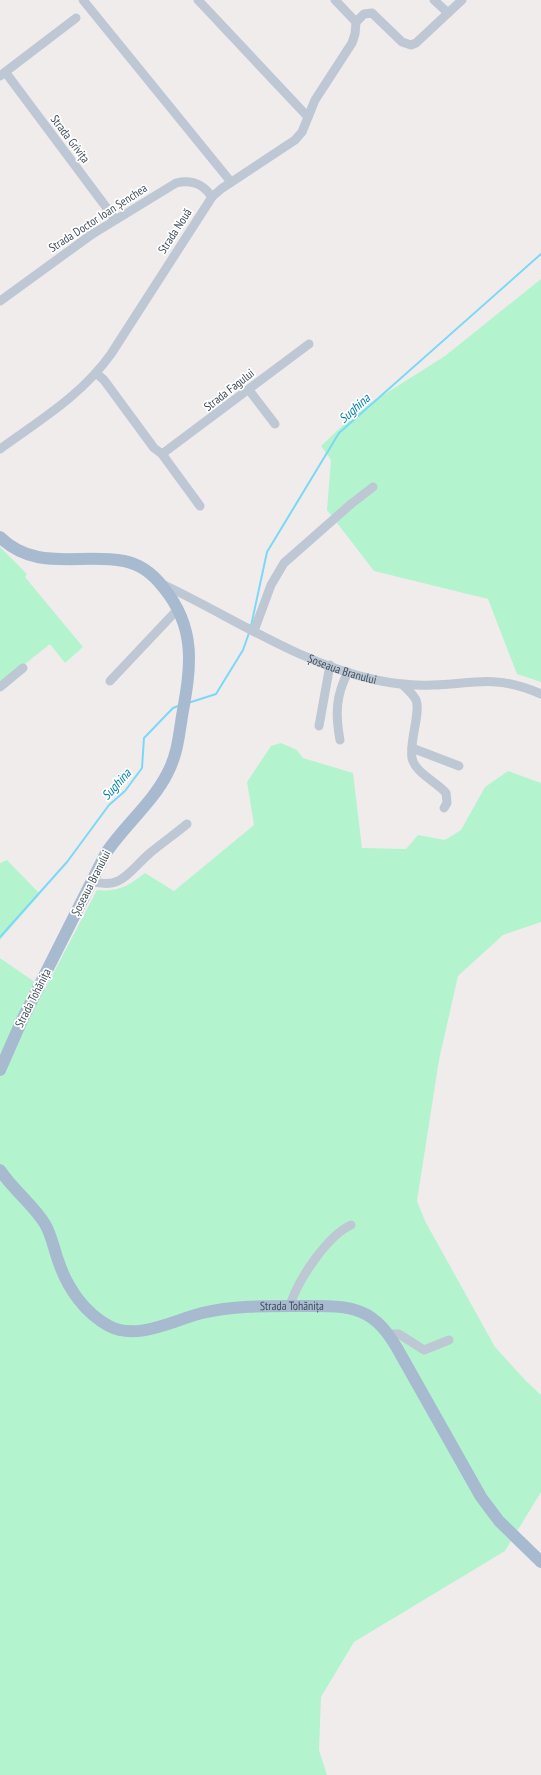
<svg xmlns="http://www.w3.org/2000/svg" width="541" height="1775" font-family="'PT Sans Narrow',sans-serif">
<rect width="100%" height="100%" fill="#f0ecec"/>
<path fill="#b3f4cf" d="M541,279v403l-24,-8 -29,-75 -114,-28 -47,-61 4,-50 -10,-14 37,-35 87,-55z
M0,547l27,27 -2,3 58,70 -18,16 -15,-19 -50,40z
M281,743l16,7 6,8 50,15 9,75 44,1 12,-14 27,5 16,-10 24,-43 23,-16 33,12v139l-38,13 -45,41 -19,84 -22,141 8,20 70,126 31,34 15,14v97l-36,59 -151,91 -33,55 -2,53 8,25h-327v-817l45,31 52,-99c22,2 31,-4 48,-17l29,18 80,-66 -7,-43 24,-36z
M7,860l33,34 -40,46v-77z"/>
<g fill="none" stroke-linecap="round" stroke-linejoin="round">
<path stroke="#7bd8f6" stroke-width="2" d="M251,626l16,-74 72,-119 202,-179
M188,703l28,-9 27,-44 6,-17
M0,937l67,-75 42,-57 16,-14 17,-23 2,-30 29,-30 5,-2"/>
<g stroke="#bdc8d4" stroke-width="9">
<path d="M83,0l148,182"/>
<path d="M198,0l110,117"/>
<path d="M335,0l21,22"/>
<path d="M434,0l14,13"/>
<path d="M356,22l8,-8 8,-1 30,29 9,3 5,-2 46,-43"/>
<path d="M6,73l109,146"/>
<path d="M0,76l76,-58"/>
<path d="M0,301l91,-66 85,-52c16,-4 27,1 36,14"/>
<path d="M96,373l8,7 50,68 8,6 38,52"/>
<path d="M249,390l26,34"/>
<path d="M0,449c40,-29 82,-54 111,-95l101,-157 9,-8 74,-49 7,-8 13,-32 37,-57 3,-9 1,-12"/>
<path d="M162,454l147,-110"/>
<path id="s1" d="M160,583c71,33 138,80 216,97 19,4 38,6 57,5 21,0 43,-5 64,-3 15,1 30,6 44,12"/>
<path d="M254,631l17,-46 13,-22 67,-59 22,-17"/>
<path d="M110,681l68,-72"/>
<path d="M402,684c5,5 11,10 14,16 5,12 -7,42 -4,58 3,15 25,24 34,35l1,10 -3,5"/>
<path d="M0,687l23,-19"/>
<path d="M319,726l11,-61"/>
<path d="M340,740c-5,-26 -4,-45 8,-68"/>
<path d="M412,748l47,18"/>
<path d="M91,881c31,10 39,-11 59,-28 12,-10 25,-19 37,-29"/>
<path d="M290,1306c7,-25 37,-70 61,-81"/>
<path d="M388,1334h11l25,16 25,-10"/>
</g>
<g stroke="#a8bacf" stroke-width="12">
<path d="M0,537c35,35 80,16 124,24 16,3 29,13 39,26 34,41 28,80 19,129 -3,20 -5,40 -15,58 -14,28 -43,52 -61,79l-84,167 -22,50"/>
<path id="s2" d="M0,1170c13,20 33,34 45,54 7,12 9,26 14,39 9,26 26,50 50,63 28,15 65,-6 93,-13 34,-8 68,-7 103,-7 18,0 39,-1 56,6 17,7 27,21 36,36l84,149 18,24 42,41"/>
</g>
</g>
<g text-anchor="middle" stroke-width="3.5" stroke-linejoin="round" paint-order="stroke">
<g font-size="12" fill="#424f5c" stroke="#fff">
<text transform="translate(70 139) rotate(53)" y="4">Strada Grivița</text>
<text transform="translate(98 218) rotate(-33)" y="4">Strada Doctor Ioan Șenchea</text>
<text transform="translate(175 231) rotate(-57)" y="4">Strada Nouă</text>
<text transform="translate(229 390) rotate(-38)" y="4">Strada Fagului</text>
<text dy="4" stroke="none"><textPath href="#s1" startOffset="202">Șoseaua Branului</textPath></text>
<text transform="translate(91 883) rotate(-63)" y="4">Șoseaua Branului</text>
<text transform="translate(33 998) rotate(-63)" y="4">Strada Tohănița</text>
<text dy="4" stroke="none"><textPath href="#s2" startOffset="381">Strada Tohănița</textPath></text>
</g>
<g font-size="13" font-style="italic" fill="#017fa9" stroke="#fff">
<text transform="translate(354 408) rotate(-42)" y="5">Sughina</text>
<text transform="translate(116 784) rotate(-48)" y="5">Sughina</text>
</g>
</g>
</svg>
